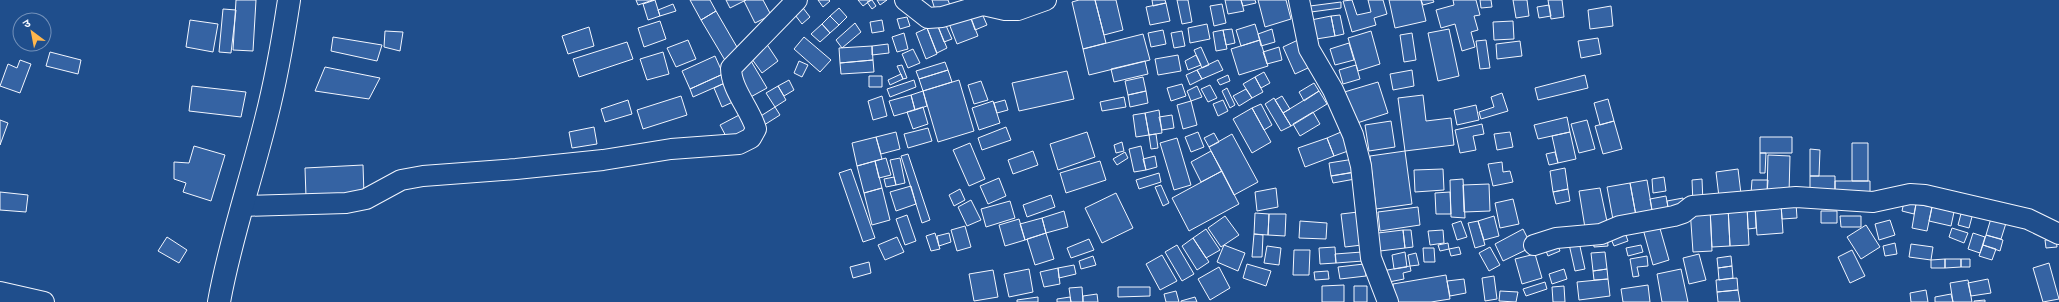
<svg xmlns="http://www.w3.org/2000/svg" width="2059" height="302" font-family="Rubik,'Noto Sans Devanagari',sans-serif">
<rect width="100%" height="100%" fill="#1f4e8c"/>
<path fill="#3563a3" stroke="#f2f6ff" d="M236,0h20l-3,51 -20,-1z
M636,0h17l-15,5z
M655,0l5,16 -12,4 -5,-16z
M690,0h20l6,11 -15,9z
M726,0h20l-16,8z
M746,0h17l8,15 -16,8 -11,-22z
M818,0h11l1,1 -7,6z
M858,0h13l-8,6z
M872,0l4,6 -4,3 -5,-7z
M877,0h10l-7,5z
M932,0h16l3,8 -15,5z
M1079,0h16l11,43 -23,6 -11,-47z
M1095,0h21l7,30 -19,5z
M1152,0h13l1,3 -13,3z
M1177,0h11l4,22 -10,2z
M1225,0h16l3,11 -16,3z
M1241,0h14l1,3 -13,3z
M1258,0h28l5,19 -26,8z
M1352,0l5,15 14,-3 -3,-12h15l4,14 -13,4 2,7 -24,7 -9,-31z
M1389,0h32l5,21 -31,7z
M1421,0h12l1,2 -11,3z
M1453,0h23l4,15 -6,1 4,14 -7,2 4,15 -13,4 -7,-27 -14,4 -5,-18 18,-5z
M1480,0h11l1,7 -11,1z
M1513,0h14l2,16 -13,2z
M1548,0h14l2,17 -13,2z
M1341,2v6l-30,4 -1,-6z
M1166,3l4,18 -20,4 -4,-18z
M673,4l3,7 -16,5 -2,-6z
M800,4l10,13 -8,7 -10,-13z
M1222,4l4,19 -12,3 -4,-20z
M1549,5l2,11 -12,2 -2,-11z
M1611,6l2,20 -23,3 -2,-19z
M839,8l8,9 -8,8 -9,-9z
M223,9l13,1 -5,43 -12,-1z
M980,9l7,16 -12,5 -6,-17z
M716,11l25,43 -15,8 -25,-42z
M969,13l9,23 -21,8 -9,-23z
M1340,15l4,19 -9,2 -4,-20z
M830,16l9,9 -9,8 -8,-9z
M1331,16l4,20 -25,4 -4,-19z
M907,17l3,9 -10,3 -3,-10z
M190,20l28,4 -5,28 -27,-5z
M882,20l2,11 -12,2 -2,-11z
M660,21l6,18 -22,8 -6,-19z
M944,21l8,18 -8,3 -7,-18z
M1513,21l1,18 -20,1 -1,-18z
M855,23l6,9 -19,16 -6,-8z
M822,24l8,9 -10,9 -9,-8z
M937,24l10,24 -10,5 -10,-25z
M1207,24l3,15 -20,4 -2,-15z
M1255,24l5,16 -19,6 -5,-16z
M589,27l5,19 -26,8 -6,-18z
M927,28l10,26 -11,5 -10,-26z
M1232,29l3,14 -9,2 -3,-15z
M1272,29l3,13 -14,4 -3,-12z
M1449,29l10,47 -21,5 -10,-48z
M1163,30l3,14 -15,3 -3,-14z
M1223,30l4,19 -11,2 -3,-19z
M385,31l18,1 -3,19 -16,-4z
M1182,31l3,15 -11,2 -3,-15z
M1371,31l9,33 -22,7 -10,-33z
M904,33l4,16 -11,3 -5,-15z
M1412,33l4,27 -12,2 -4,-27z
M1143,34l7,26 -61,15 -6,-26z
M333,37l49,8 -5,16 -46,-10z
M804,37l27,23 -11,12 -26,-23z
M1598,38l3,16 -20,4 -3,-17z
M688,40l8,19 -20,8 -9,-19z
M1260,40l8,26 -29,9 -8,-26z
M1298,40l12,27 -15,7 -12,-27z
M1486,40l4,28 -10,1 -4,-28z
M1520,41l2,15 -25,3 -1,-15z
M627,42l6,17 -54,18 -6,-18z
M766,43l12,18 -16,12 -13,-18z
M1349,43l5,17 -19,5 -5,-16z
M888,44l1,9 -17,2v-9z
M872,46l1,14 -33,3 -1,-15z
M1201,47l8,18 -7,3 -8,-18z
M1279,47l3,13 -15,4 -4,-12z
M913,49l7,14 -12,5 -6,-14z
M50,52l31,8 -3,14 -32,-8z
M663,52l6,22 -22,6 -7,-21z
M1178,55l3,16 -23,4 -3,-16z
M1196,55l5,10 -13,5 -3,-9z
M715,56l8,18 -33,15 -8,-18z
M20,60l11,4 -11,29 -20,-7 8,-22 9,4z
M873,60l1,12 -33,2 -1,-11z
M1218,60l5,10 -21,9 -5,-9z
M751,61l16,27 -20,11 -15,-27z
M799,61l9,4 -6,12 -8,-4z
M1145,61l3,13 -34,8 -3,-13z
M945,62l3,8 -29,9 -3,-8z
M902,65l5,13 -4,1 -6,-13z
M1356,65l4,14 -17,5 -4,-14z
M325,67l55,11 -11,21 -54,-8z
M948,70l4,12 -29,9 -4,-12z
M1197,70l5,9 -12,6 -4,-10z
M1412,70l2,16 -21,4 -3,-16z
M1067,71l7,28 -55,12 -7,-28z
M1264,72l6,11 -9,5 -6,-11z
M723,74l4,8 -34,15 -3,-8z
M901,74l2,5 -13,6 -2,-5z
M1228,75l2,6 -10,4 -3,-5z
M1585,75l3,13 -50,12 -3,-12z
M869,76h13v11h-13z
M1143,77l3,14 -18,4 -3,-14z
M1255,77l8,15 -11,6 -9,-14z
M789,80l5,10 -10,6 -6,-10z
M914,80l2,7 -26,10 -3,-8z
M959,80l15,51 -36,11 -15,-51z
M981,81l7,19 -14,4 -6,-19z
M727,82l8,19 -13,6 -8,-19z
M1378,82l10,31 -37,12 -10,-32z
M1314,83l5,8 -15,10 -5,-9z
M1182,84l4,12 -15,5 -4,-13z
M1210,85l7,13 -9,4 -7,-13z
M192,86l54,6 -5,25 -52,-6z
M778,86l8,14 -11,7 -9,-14z
M1197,86l5,11 -11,4 -4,-10z
M1227,88l8,17 -5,3 -8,-17z
M1246,89l6,9 -13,8 -6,-10z
M923,91l4,15 -12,4 -4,-15z
M1146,91l2,12 -18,4 -2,-12z
M1319,91l8,13 -36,22 -8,-13z
M1502,93l6,18 -27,8 -2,-7 15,-5 -3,-10z
M911,95l4,15 -21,6 -5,-15z
M1423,95l3,26 25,-3 3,27 -49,6 -7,-53z
M681,96l6,19 -44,14 -6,-19z
M882,96l5,20 -14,4 -5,-19z
M1282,96l8,13 -7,4 -8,-13z
M1124,97l2,10 -24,4 -2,-9z
M1274,98l17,28 -10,5 -16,-27z
M1608,99l6,22 -14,4 -6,-22z
M628,100l4,14 -27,8 -4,-13z
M1005,100l3,10 -11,3 -3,-10z
M1223,100l5,11 -10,5 -5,-12z
M993,101l7,22 -21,7 -7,-22z
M1191,101l6,24 -14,4 -6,-24z
M1261,104l11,21 -8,5 -12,-22z
M1476,105l3,15 -22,5 -3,-15z
M775,107l5,8 -19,12 -5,-8z
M923,107l5,17 -15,5 -6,-17z
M1252,108l19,34 -19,11 -19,-34z
M1159,110l3,23 -13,2 -4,-22z
M1313,112l7,12 -20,12 -7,-12z
M743,113l9,18 -23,11 -9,-17z
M1145,113l4,22 -13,2 -3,-22z
M1172,115l2,13 -12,2 -3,-13z
M1567,117l3,15 -32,7 -4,-14z
M0,120l8,3 -8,22z
M1587,120l8,29 -16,4 -8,-29z
M1391,121l4,26 -26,4 -4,-26z
M1614,121l8,28 -19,5 -8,-28z
M1482,124l2,10 -11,2 3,14 -16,3 -5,-23z
M594,127l3,17 -25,4 -3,-16z
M1006,127l5,13 -29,10 -4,-12z
M928,128l4,13 -24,7 -4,-14z
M896,132l4,17 -19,5 -5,-17z
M1087,132l8,25 -37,13 -8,-26z
M1198,132l6,15 -13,5 -6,-15z
M1341,132l7,19 -14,5 -7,-18z
M1510,132l3,15 -16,3 -3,-16z
M1570,132l6,27 -18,4 -6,-27z
M1214,133l5,9 -10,5 -5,-9z
M1156,134l2,14 -7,1 -2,-14z
M1232,134l26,48 -24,13 -25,-48z
M876,137l6,22 -25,7 -5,-23z
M1760,137h32v16h-32z
M1177,138l14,47 -17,5 -14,-47z
M1327,138l7,18 -29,11 -7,-19z
M1122,142l2,9 -8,2 -2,-8z
M970,143l15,36 -16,7 -16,-36z
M1852,143h16v38h-16z
M194,146l31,9 -14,46 -28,-9 3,-9 -12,-4v-17l15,1z
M1141,146l5,24 -12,2 -5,-23z
M1810,149l10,1 -1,26h-9z
M1033,151l5,14 -25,9 -5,-14z
M1211,151l11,20 -21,11 -10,-20z
M1405,151l7,53 -36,5 -6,-53z
M1125,152l3,6 -11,7 -4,-6z
M1555,152l3,11 -9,2 -3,-11z
M1760,153h6l-1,20h-5z
M908,154l22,66 -8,3 -21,-67z
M1768,155l22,1 -1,38h-22z
M1155,156l2,11 -11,3 -3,-11z
M886,158l5,17 -12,3 -4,-17z
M900,158l5,25 -9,2 -6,-25z
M1354,159l2,13 -25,4 -2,-13z
M875,161l7,27 -18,5 -7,-27z
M1100,161l6,19 -40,13 -6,-20z
M1502,162l1,10 7,-1 3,11 -20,4 -5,-22z
M363,165l1,30 -58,2 -1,-29z
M1565,168l3,21 -15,3 -3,-21z
M851,169l24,69 -12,4 -24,-69z
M1443,169l1,21 -29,2 -1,-22z
M1738,169l3,25 -22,3 -3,-25z
M1222,171l17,33 -50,27 -17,-33z
M1354,172l1,7 -22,4 -2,-7z
M1159,173l2,9 -22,7 -3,-9z
M1810,176h25v15h-25z
M894,177l2,8 -10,2 -2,-8z
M1664,177l2,14 -13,2 -1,-14z
M999,178l7,18 -18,8 -8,-18z
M1463,179l2,39 -14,-1 -1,-37z
M1702,179l1,24 -10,1 -1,-24z
M1647,180l6,36 -16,5 -7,-38z
M1752,180h16l-1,14h-16z
M1835,181h35v11l-35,-1z
M1630,183l7,38 -23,4 -7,-38z
M1489,184l1,27 -26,1 -1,-27z
M1161,185l8,18 -6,3 -8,-19z
M911,186l5,18 -20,7 -6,-19z
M882,188l8,32 -18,5 -8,-32z
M1276,188l2,19 -21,4 -2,-19z
M1600,188l9,43 -23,3 -7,-43z
M960,189l5,11 -11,6 -5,-11z
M1568,189l2,12 -14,3 -3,-12z
M0,192l28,3 -2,17 -26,-2z
M1450,192l1,22h-15l-1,-21z
M1116,193l17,35 -31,15 -17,-35z
M1051,195l4,12 -28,10 -4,-12z
M1666,196l3,17 -16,3 -3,-17z
M1683,198l2,12 -16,3 -2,-12z
M1513,199l6,25 -19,4 -5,-25z
M971,200l10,20 -14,6 -9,-19z
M1010,201l5,17 -29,9 -5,-18z
M1904,202l12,2 -2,10 -12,-3z
M1796,203l1,15 -15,1 -1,-15z
M1781,204l2,29 -26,2 -2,-30z
M1916,204l16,3 -5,24 -15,-3z
M1755,205l1,23 -8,1 -1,-23z
M1747,206l2,39 -19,1 -2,-39z
M1418,207l2,18 -40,6 -2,-19z
M1728,207l2,39 -18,1 -2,-39z
M1932,207l22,5 -3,14 -22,-5z
M1710,208l2,43 -19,1 -3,-43z
M1962,210l11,3 -4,15 -11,-3z
M1064,211l4,16 -22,6 -4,-15z
M1821,211h16v12h-16z
M1358,212l4,33 -17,2 -4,-33z
M1255,213l14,1 -1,21 -14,-1z
M1269,214h17l-1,22 -17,-1z
M907,215l9,26 -11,4 -9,-26z
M1992,215l15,5 -6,19 -15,-4z
M1225,216l14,19 -18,12 -13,-19z
M1494,216l5,20 -15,4 -6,-19z
M1840,216h21v11h-20z
M1042,218l4,15 -21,7 -5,-16z
M1019,219l6,21 -20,6 -6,-21z
M1890,220l5,15 -16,5 -4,-16z
M1300,221l27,2 -1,16 -27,-1z
M1461,221l6,16 -10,3 -5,-16z
M1478,221l7,24 -10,3 -7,-25z
M1659,225l10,35 -16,5 -10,-36z
M1866,225l14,22 -19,12 -14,-22z
M965,226l6,21 -14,4 -6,-21z
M1623,227l5,14 -14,5 -3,-7z
M1952,228l16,5 -4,10 -15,-6z
M1206,229l14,21 -14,8 -13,-20z
M1523,229l9,18 -29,14 -8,-17z
M1403,230h8l2,17 -8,1z
M1403,230l2,18 -25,3 -2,-18z
M1443,230l1,13 -14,2 -2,-14z
M935,233l5,16 -9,2 -5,-15z
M949,233l2,9 -12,4 -2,-10z
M1046,233l8,26 -19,6 -8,-26z
M1973,233l12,4 -5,16 -12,-4z
M1254,234l9,1 -1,22h-10z
M1607,235l1,11 -14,1 -1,-10z
M1986,235l17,5 -3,11 -17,-6z
M167,237l20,13 -8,13 -21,-12z
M897,237l7,15 -19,8 -7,-15z
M1193,238l16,24 -12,8 -15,-24z
M1089,239l5,11 -23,8 -4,-10z
M2056,239l1,8 -11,1 -1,-8z
M1556,241l4,10 -12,5 -4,-10z
M1579,242l6,27 -10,2 -6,-27z
M1448,243l1,6 -9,2 -2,-6z
M1895,243l2,11 -12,2 -2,-10z
M1911,244l22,3 -2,13 -22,-3z
M1177,245l17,29 -12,7 -17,-29z
M1224,245l21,8 -7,18 -21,-9z
M1641,245l2,7 -15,4 -2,-8z
M1983,245l13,4 -4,11 -13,-4z
M1267,246l14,2 -2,17 -15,-2z
M1335,247l1,16 -16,1 -1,-16z
M1459,247l2,7 -10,2 -2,-7z
M1490,247l10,18 -11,6 -10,-18z
M1423,248h11l1,14h-11z
M1294,250h16l-1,25h-16z
M1852,250l13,26 -15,7 -12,-26z
M1362,252l1,9 -27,2 -1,-9z
M1405,252l2,15 -13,2 -2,-14z
M1605,252l2,17 -14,2 -2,-18z
M1416,253l3,12 -9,1 -2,-11z
M1535,254l7,24 -20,6 -7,-25z
M1699,254l7,26 -17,4 -6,-26z
M1162,255l15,26 -17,9 -14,-26z
M1093,256l3,9 -15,4 -2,-8z
M1647,256l1,10 -11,1 2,9 -6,1 -3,-18z
M1731,256l1,10 -14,2 -1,-10z
M1945,259h16v8l-16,1z
M1945,259v9h-14v-8z
M1961,259h9v8h-9z
M869,262l2,11 -18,5 -3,-11z
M2049,263l10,36 -16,3 -10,-34z
M1247,264l24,7 -5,15 -23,-8z
M1364,264l2,12 -26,3 -2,-12z
M1074,265l2,9 -17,4 -1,-10z
M1410,266l1,5 -8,2 1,6 -20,4 -2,-12z
M1732,266l1,12 -14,2 -1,-12z
M1219,267l11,21 -20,12 -12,-21z
M1058,268l2,16 -16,3 -4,-15z
M1029,269l4,23 -24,5 -5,-23z
M1564,269l3,10 -15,5 -3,-10z
M1607,269l1,10 -14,1 -1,-9z
M1681,269l7,33h-26l-5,-28z
M993,270l5,27 -24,4 -5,-27z
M1328,271l1,8 -14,1 -1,-8z
M1446,275l4,24 -19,3h-36l-2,-18z
M1494,276l3,23 -12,2 -3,-23z
M1737,278l1,12 -21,2 -1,-12z
M1464,279l2,14 -16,3 -3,-15z
M1608,279l2,17 -31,4 -2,-18z
M1988,279l3,14 -20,3 -3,-13z
M1968,280l4,22h-19l-3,-19z
M1545,282l2,7 -21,7 -3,-7z
M1344,285v17h-22v-16z
M1648,285l2,17h-27l-2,-13z
M1354,286h13v16h-13z
M1564,286l1,16h-12l-1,-15z
M1082,287l1,15h-12l-2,-14z
M1118,287h32v9l-32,1z
M1738,290l2,12h-22l-1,-10z
M1926,290l2,12h-17l-1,-9z
M1176,291l3,11h-13l-2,-8z
M1500,291l18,1 -2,10 -17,-1z
M1097,294l1,8h-15v-6z
M1951,294l2,8h-18v-5z
M1038,297v5h-21v-2z
M1070,297l1,5h-14v-3z
M1195,297l2,5h-16v-1z
M1985,300v2h-11v-1z"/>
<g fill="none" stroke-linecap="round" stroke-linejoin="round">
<defs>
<path id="minor" d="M905,0l23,18 14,-1 41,-12 22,5h13l28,-10
M1299,0l10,49 24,41 20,45 8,31 10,92 17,44
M242,206l104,-3 20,-4 35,-19 22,-4 93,-7 87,-9 68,-11 68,-5 12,-6 5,-9c-6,-20 -25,-40 -25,-61l66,-68
M1534,245l22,-7 45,-4 19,-8 54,-10 9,-3 9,-7 104,-9 77,5 37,-8 15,1 103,24 31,15
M0,292l44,10"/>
<path id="trunk" d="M219,302c11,-62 32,-122 47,-183 10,-39 17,-79 23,-119"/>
</defs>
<use href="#minor" stroke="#f2f6ff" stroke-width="22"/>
<use href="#trunk" stroke="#f2f6ff" stroke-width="24"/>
<use href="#minor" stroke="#1f4e8c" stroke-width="20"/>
<use href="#trunk" stroke="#1f4e8c" stroke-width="22"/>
</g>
<g transform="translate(32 32) rotate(328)"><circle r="19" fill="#1f4e8c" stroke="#7391ba"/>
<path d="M0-3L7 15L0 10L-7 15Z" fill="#ffb74d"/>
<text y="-6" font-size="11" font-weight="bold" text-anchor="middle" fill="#f2f6ff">उ</text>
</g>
</svg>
